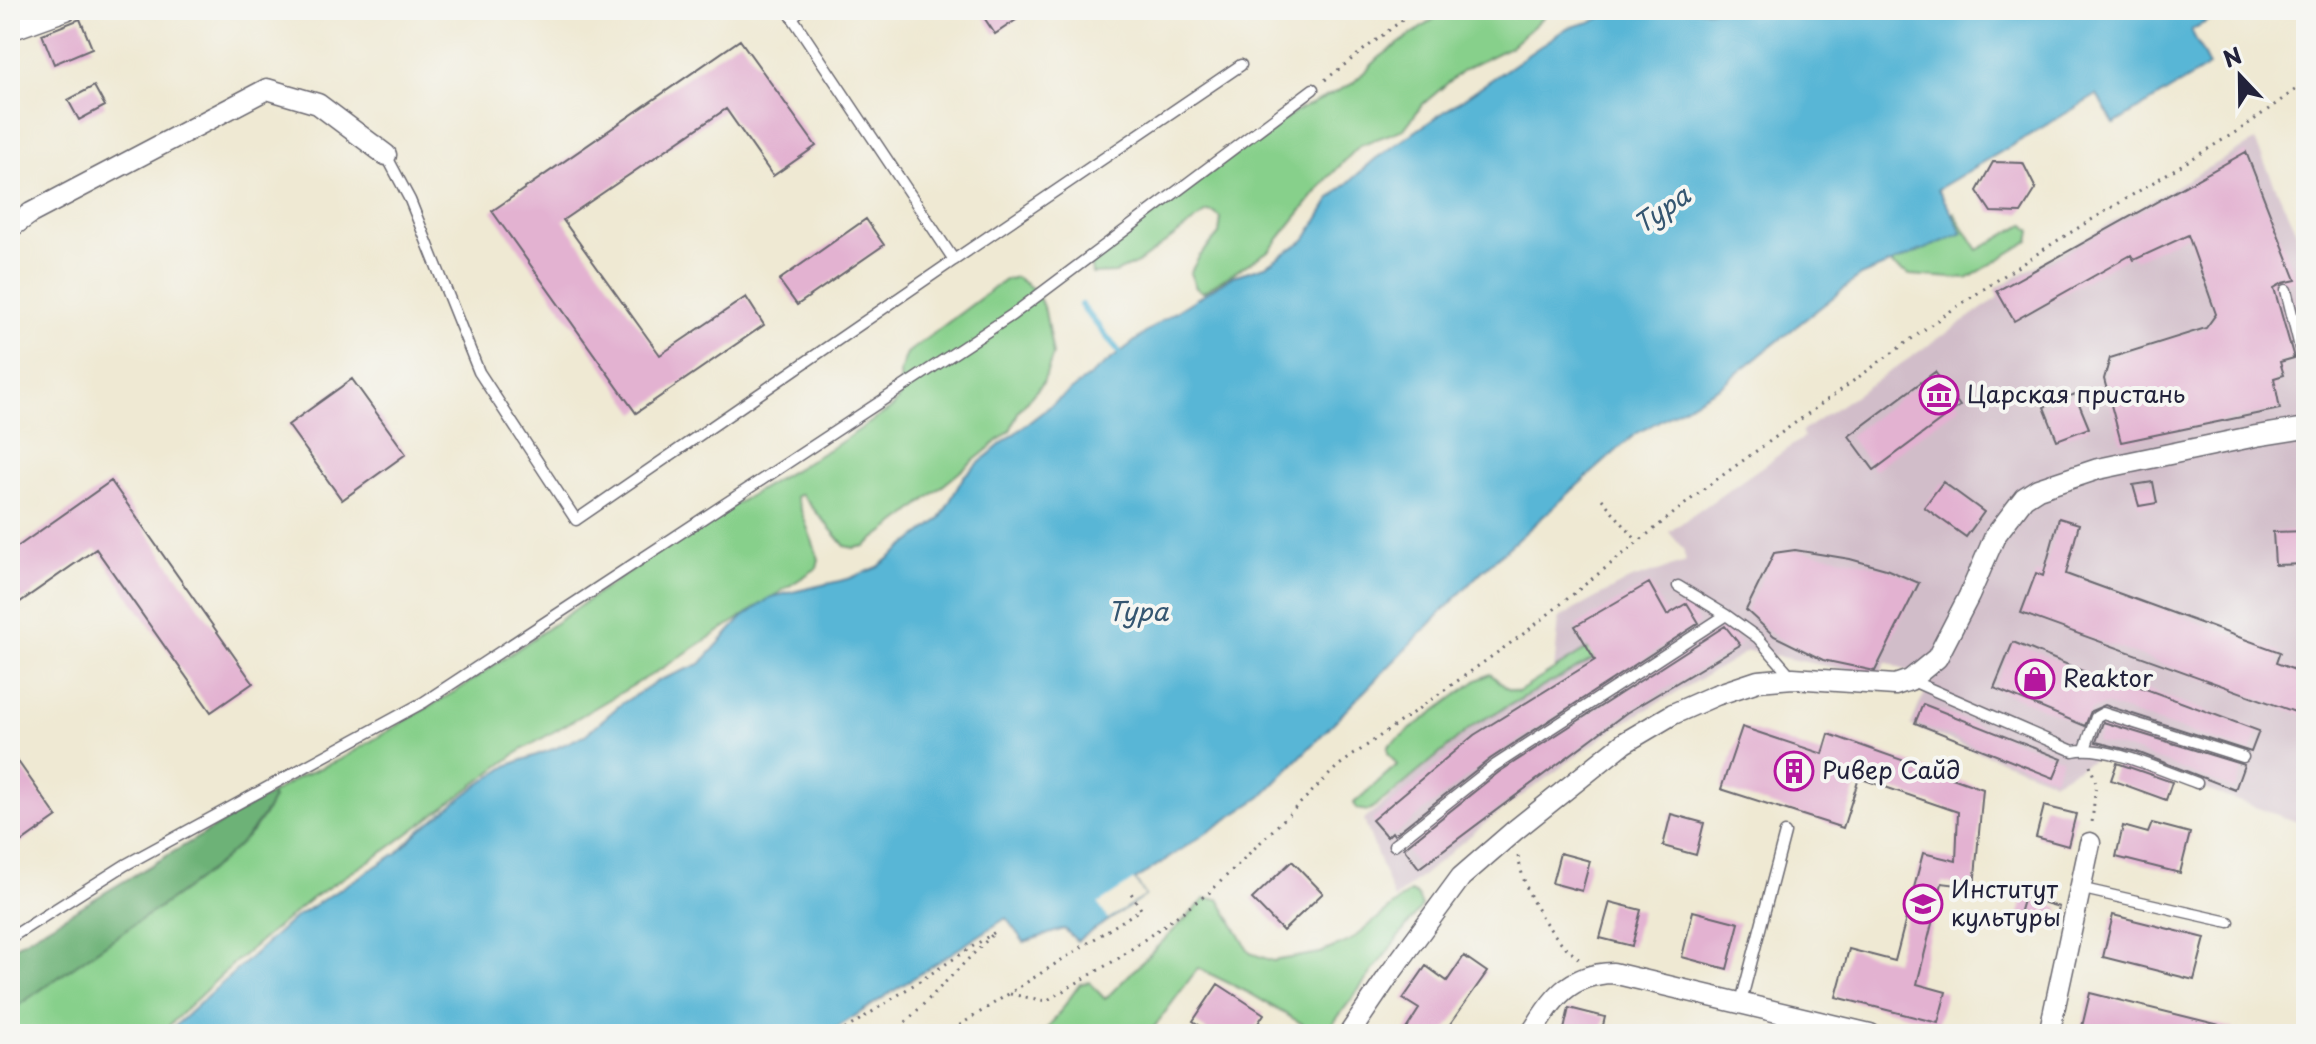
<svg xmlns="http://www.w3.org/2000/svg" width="2316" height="1044" font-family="'Playpen Sans',sans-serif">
<rect width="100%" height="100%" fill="#f6f6f2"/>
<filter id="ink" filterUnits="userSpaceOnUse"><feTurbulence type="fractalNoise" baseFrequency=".0125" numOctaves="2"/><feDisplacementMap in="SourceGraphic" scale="16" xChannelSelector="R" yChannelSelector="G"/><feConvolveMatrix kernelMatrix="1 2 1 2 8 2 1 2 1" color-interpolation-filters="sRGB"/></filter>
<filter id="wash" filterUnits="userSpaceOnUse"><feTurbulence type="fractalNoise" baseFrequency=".006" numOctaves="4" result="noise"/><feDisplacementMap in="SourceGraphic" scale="32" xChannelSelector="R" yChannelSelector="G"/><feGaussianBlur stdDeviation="1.8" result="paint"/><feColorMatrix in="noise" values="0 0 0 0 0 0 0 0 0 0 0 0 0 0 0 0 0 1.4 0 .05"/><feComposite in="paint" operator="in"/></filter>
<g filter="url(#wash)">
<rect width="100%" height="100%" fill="#efe9d3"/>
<path fill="#d1bdc9" d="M2255,141l41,90 10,99v495l-202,-71 -50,27 -143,-55 9,-24 13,-20 -47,-20 -7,14 -131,-25 -130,75 -124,90 -100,83 -30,-79 110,-94 80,-54 5,-54 70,-38 57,-18 -3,-13 -14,-17 135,-95 -3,-5 198,-135 -4,-8z"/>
<path fill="#87d08b" stroke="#547963" stroke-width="2" d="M1456,10h96l-42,37 -47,23 -40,34 -19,25 -44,16 -33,34 -57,71 -67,42 -7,-4 -6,-15 9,-16 20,-23 2,-16 -7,-5 -7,-1 -69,51 -23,10 -23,1 -1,-8 52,-45 95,-71 59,-39 55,-27 28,-27 58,-41z
M1954,213l24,37 46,-26 7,7 -2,10 -62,38 -57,-4 -17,-9 -4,-9v-12z
M1016,277l20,14 9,20 8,44 -10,28 -24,27 -9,21 -103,84 -42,31 -11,2 -9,-2 -44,-52 -5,3 23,62 -2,9 -159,103 -141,82 -131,97 -74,48 -78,65 -74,71h-150v-23l186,-130 57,-50 13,-19 6,-14 -1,-4 28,-17 40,-17 125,-74 220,-152 154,-90 55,-37 8,-13 -1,-22 7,-19 98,-73z
M1599,647l2,8 -126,69 -78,66 -29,21 -11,-2 -3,-6 43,-38 -9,-12v-7l89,-66 13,-6 18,15 10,3 66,-41z
M1410,892l7,3 5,11 -97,128h-5l-71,-41 -51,-25 -49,66h-105l36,-50 9,-2 16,17 100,-100h14l31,54 23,8 47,-8 30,-12z"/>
<path fill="#6db277" stroke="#486a59" stroke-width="2" d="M271,794l2,4c-24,53 -94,95 -141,128 -41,28 -81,57 -122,85v-62z"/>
<path fill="#58b6d6" stroke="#3d6c88" stroke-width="2" d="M1616,10h612l-37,20 18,36 -95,58 -17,-29 -159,94 25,44 -103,43 -139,110 -87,49 -154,138 -219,224 -126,83 10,16 -68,45 -13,-12 -40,13 -18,-24 -179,116h-661l128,-116 103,-65 23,-23 57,-44 32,-21 47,-17 29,-13 36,-31 39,-24 40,-16 42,-46 29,-21 77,-18 30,-12 62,-48 24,-43 37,-32 160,-123 72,-45 32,-10 41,-27 25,-41 44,-39 192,-131 27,-7z"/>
<path fill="#efe9d3" d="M2097,98l18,30 -4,-2 -15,-26 -153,90 16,28 -19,-28z
M1134,880l11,16 -37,23 -10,-15z"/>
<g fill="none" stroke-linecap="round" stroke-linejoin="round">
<path stroke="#58b6d6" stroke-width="6" d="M1081,305l38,47"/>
</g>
<g id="blocks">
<path fill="#e3b2d1" d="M979,10h52l-36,24z
M80,19l12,29 -38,16 -12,-30z
M740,40l76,106 -43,30 -47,-67 -163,111 97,135 86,-58 18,28 -128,88 -144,-202z
M94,86l11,20 -26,14 -11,-20z
M2246,152l50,128 -13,3 -9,5 20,70 -14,4 4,13 -10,3 6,31 -159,33 -17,-63 6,-21 96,-30 10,-14 -28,-79 -54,25 -3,-5 -117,66 -17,-30z
M1993,162l30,1 13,26 -15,24 -30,-1 -14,-21z
M866,219l18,26 -87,60 -18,-25z
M1935,372l25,34 -86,64 -25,-34z
M352,379l54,75 -64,46 -54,-75z
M2075,394l14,34 -32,12 -13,-33z
M111,481l142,202 -42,29 -115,-163 -86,60v-57z
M1943,482l41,30 -18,25 -42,-30z
M2153,482l4,21 -18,3 -6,-21z
M2059,518l20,6 -13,50 214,78 -4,11 30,11v42l-285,-103 15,-40 7,3z
M2306,531v33l-31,1 -2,-33z
M1795,550l55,9 36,10 33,14 -44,88 -52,-11 -49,-24 -28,-26 28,-57z
M1649,583l18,32 20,-12 12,20 -209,136 -96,76 -2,-3 -5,5 -15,-17 102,-85 121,-75 -20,-34z
M1725,626l15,19 -114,68 -207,155 -15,-20 95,-76z
M2013,642l96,40 2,-6 148,55 -8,21 -146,-47 -14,6 -6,15 -91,-38z
M1923,704l139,55 -8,19 -139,-55z
M2103,722l141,43 -9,25 -98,-38 -41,-10z
M1742,727l81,27 6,-20 154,55 -9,98 -32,-4 -25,101 29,8 -8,31 -102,-26 13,-48 46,12 28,-108 33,8 2,-49 -99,-34 -16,50 -122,-39z
M10,750l47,67 -38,27 -9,-12z
M2117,763l55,19 -6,18 -55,-20z
M2044,806l32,8 -8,32 -32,-9z
M1671,814l33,9 -8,32 -33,-9z
M2152,823l38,10 -10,40 -64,-16 7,-31 25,7z
M1560,853l30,8 -8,30 -30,-8z
M1292,861l31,32 -40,38 -31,-32z
M2024,897l35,10 -6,20 -35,-10z
M1610,902l31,8 -9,36 -32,-8z
M1693,911l46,12 -12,46 -45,-12z
M2113,915l92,23 -11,42 -91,-23z
M1464,956l23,16 -44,62h-40l16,-25 -16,-10 23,-33 21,15z
M1218,984l46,30 -13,20h-39l-19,-13z
M2090,993l142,35 -1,6h-137l-13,-3z
M1569,1008l36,9 -4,17h-38z"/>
</g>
</g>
<g filter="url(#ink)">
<use href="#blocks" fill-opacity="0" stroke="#6a6870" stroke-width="2"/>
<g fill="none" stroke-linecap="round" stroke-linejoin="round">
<defs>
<path id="lane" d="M386,155l24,45 69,172 97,148 378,-260 -162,-243 9,-7
M954,260l287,-195
M2286,290l20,82
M1678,586l48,29
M1910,680l163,71c33,-7 90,20 124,32
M2085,749l11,-32 7,-4 140,44
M1394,845l100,-79 232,-151 32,23 35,40
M2079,888l150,34
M10,938l115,-73 299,-163 588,-387 301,-226
M1741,1002l44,-169"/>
<path id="street" d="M10,30l56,-20
M10,228l21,-15 236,-124 51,15 68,51
M1349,1034l40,-59 72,-98 53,-46 110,-88 49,-29 43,-19 42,-14 35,-3 102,7 15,-5 27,-22 32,-62 26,-60 29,-38 14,-9 60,-20 158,-33 50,-8
M1531,1034c21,-34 37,-60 82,-61l257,61
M2049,1034l41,-191"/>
</defs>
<use href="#lane" stroke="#6a6870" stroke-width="13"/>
<use href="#street" stroke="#6a6870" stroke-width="23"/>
<path stroke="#6a6870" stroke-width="3" stroke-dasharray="2 6" stroke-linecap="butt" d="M1325,80l90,-70
M1602,499l35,42
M2090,765l6,18 -4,40
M1518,856c7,41 30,78 62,104
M1010,994l36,7 73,-43 91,-66 128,-126 188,-134 179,-144 241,-174 109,-72 189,-115 62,-45
M838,1034l157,-102 -101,102
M946,1034l195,-125 -10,-16"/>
<use href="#lane" stroke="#fff" stroke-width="10"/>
<use href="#street" stroke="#fff" stroke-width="20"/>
</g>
</g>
<defs>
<symbol id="museum-ring" viewBox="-11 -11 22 22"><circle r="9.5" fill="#f6f6f2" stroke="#b5179e" stroke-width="1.5"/><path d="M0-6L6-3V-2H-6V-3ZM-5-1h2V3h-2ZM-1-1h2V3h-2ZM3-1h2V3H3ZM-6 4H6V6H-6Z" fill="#b5179e"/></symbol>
<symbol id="shop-ring" viewBox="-11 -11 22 22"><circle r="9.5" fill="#f6f6f2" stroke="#b5179e" stroke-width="1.5"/><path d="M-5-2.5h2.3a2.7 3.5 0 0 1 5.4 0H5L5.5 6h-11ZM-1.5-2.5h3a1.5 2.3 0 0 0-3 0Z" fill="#b5179e"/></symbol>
<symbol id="building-ring" viewBox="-11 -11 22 22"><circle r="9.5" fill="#f6f6f2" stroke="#b5179e" stroke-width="1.5"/><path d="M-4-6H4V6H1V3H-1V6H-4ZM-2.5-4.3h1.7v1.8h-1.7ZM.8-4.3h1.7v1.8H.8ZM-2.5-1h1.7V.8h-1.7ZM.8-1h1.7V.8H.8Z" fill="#b5179e"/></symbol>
<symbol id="university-ring" viewBox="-11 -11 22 22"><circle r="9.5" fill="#f6f6f2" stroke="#b5179e" stroke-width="1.5"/><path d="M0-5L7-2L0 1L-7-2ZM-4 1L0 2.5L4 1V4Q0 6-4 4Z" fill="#b5179e"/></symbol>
</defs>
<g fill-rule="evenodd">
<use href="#museum-ring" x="1917" y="373" width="44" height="44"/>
<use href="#shop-ring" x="2013" y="657" width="44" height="44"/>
<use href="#building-ring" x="1772" y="749" width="44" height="44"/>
<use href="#university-ring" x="1901" y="882" width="44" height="44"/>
</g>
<g text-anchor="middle" stroke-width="8" stroke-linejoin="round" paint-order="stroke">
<g font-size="24" fill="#22223b" stroke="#f6f6f2" text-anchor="start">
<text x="1967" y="403">Царская пристань</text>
<text x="2063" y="687">Reaktor</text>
<text x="1822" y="779">Ривер Сайд</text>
<text x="1951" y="898">Институт<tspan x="1951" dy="28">культуры</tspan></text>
</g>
<g font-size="26" font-style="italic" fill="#355671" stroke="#f6f6f2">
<text transform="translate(1662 210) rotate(-35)" y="9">Тура</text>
<text x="1138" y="621">Тура</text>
</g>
</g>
<rect width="2316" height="1044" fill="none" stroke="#f6f6f2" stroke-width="40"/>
<g transform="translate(2240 76) rotate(338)" stroke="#f6f6f2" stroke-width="6" paint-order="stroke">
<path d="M0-6L14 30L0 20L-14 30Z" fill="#22223b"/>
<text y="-12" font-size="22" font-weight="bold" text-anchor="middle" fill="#22223b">N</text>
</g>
</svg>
